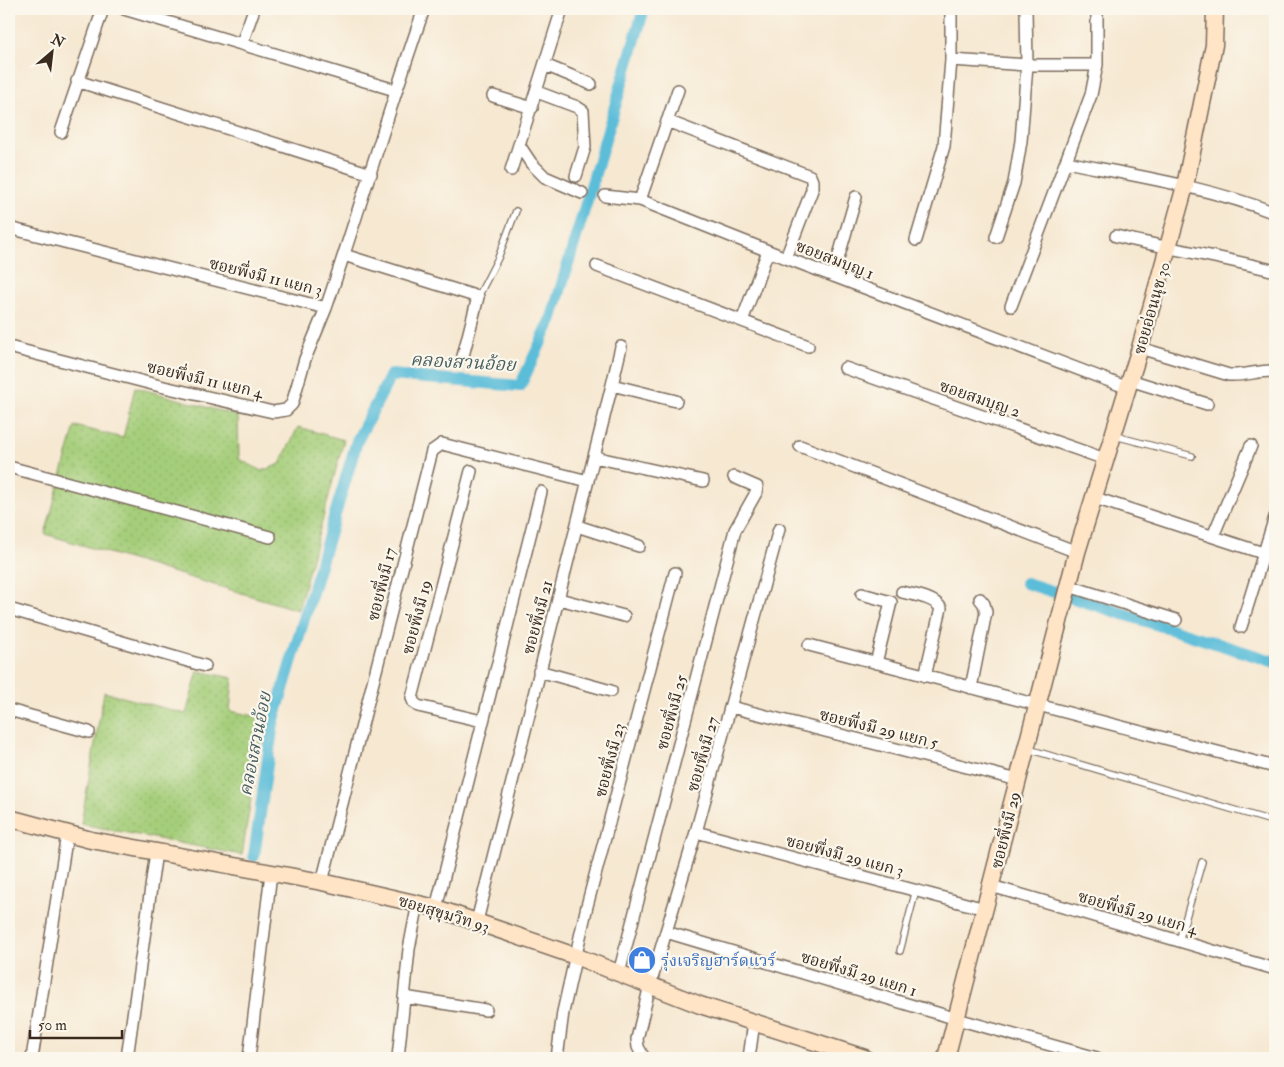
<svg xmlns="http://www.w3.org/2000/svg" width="1284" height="1067" font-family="'IM FELL Double Pica','Noto Serif Thai',serif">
<defs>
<pattern id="grass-dots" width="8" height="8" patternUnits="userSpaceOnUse" patternTransform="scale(1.25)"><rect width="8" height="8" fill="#a5ce7a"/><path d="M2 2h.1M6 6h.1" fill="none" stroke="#8fb169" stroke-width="1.8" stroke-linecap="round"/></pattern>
</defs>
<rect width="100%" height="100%" fill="#fbf7ec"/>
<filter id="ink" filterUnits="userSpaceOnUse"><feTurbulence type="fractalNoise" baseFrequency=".02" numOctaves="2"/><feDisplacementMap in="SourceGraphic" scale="10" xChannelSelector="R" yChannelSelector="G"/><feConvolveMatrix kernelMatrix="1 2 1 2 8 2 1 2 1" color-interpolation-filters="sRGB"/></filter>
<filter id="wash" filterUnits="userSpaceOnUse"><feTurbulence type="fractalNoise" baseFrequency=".0096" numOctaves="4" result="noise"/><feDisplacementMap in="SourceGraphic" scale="20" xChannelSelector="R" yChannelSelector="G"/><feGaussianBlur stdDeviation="1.12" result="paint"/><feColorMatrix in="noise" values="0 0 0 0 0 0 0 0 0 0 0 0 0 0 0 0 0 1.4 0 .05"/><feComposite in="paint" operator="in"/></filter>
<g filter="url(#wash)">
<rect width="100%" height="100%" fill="#f6e8d1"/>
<path fill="url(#grass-dots)" stroke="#707c4c" d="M135,387l103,29 1,43 23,12 18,-7 18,-37 46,13 -46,170 -253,-76 30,-108 48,12z
M198,671l35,7 -3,33 34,7 -22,137 -161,-31 23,-132 82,22z"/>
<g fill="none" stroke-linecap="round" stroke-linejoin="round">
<path stroke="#5bbdd9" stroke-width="12" d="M1026,583l249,79
M254,856l19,-133 84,-282 34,-66 129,11 31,-65 93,-312"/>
</g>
</g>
<g filter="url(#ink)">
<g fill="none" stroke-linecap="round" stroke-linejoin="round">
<defs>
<path id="lane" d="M478,297l20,-39 18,-47
M1115,436l77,20
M1028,749l247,73
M1179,941l23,-79
M900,951l16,-61"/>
<path id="street" d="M124,9l271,81
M242,43l12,-34
M951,60l76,5h70
M545,65l46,19
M77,81l294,93
M678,90l-38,110 146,58 342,130
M537,92l40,15 6,4 2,36 -9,29
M493,96l39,12
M667,121l143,55 2,5v9l-26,68
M61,132l42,-123
M519,145l12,18 14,14 37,16
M1066,162c70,14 142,25 209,51
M511,170l51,-161
M605,196l35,4
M9,228l317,80c34,-99 63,-200 98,-299
M1116,236c53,13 106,21 159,35
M996,237l18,-54 7,-42 6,-76 -1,-56
M916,240l28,-94 7,-86v-51
M344,255l134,42 -15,59
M597,266l211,80
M833,276l23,-79
M1011,306l80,-211 6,-30v-56
M742,321l26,-70
M9,347l155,40 109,25 13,-2 6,-6 13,-45 21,-51
M1140,348l89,27c16,1 31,-5 46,-4
M845,368l260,91
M1130,380l77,24
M612,385l9,-38
M800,446l277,106
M594,457l109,24
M9,467l261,70
M471,471l-59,227 2,5 4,3 64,15
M1095,498l180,59
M577,526l62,20
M1213,536l38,-90
M1069,586l107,34
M902,592c12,3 31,5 39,16l-16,68
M862,594l29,8 -15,61
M559,599l65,17
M9,609l196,57
M1241,627l34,-110
M809,645l466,122
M539,671l72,20
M971,688l15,-76 -2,-8 -4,-5
M731,707l287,73
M9,710l80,22
M696,832l289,77
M322,882l110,-431 10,-7 146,37
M991,886l284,83
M436,908l105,-416
M477,921l135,-536 64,16
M666,932l291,87 140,39
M619,973l116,-443 22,-39v-4l-23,-10
M404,997l82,13
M32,1058l35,-224
M127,1058l29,-206
M249,1058l22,-185
M398,1058l11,-109 9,-46
M557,1058l6,-46 24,-106 88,-333
M644,1058l-6,-11 -1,-8 13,-54 46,-153 83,-303
M749,1058l5,-36"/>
<path id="secondary" d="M9,818l82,22 231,42 114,26 139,48 125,49 165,53
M946,1058l131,-506 63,-204 45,-162 29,-141 1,-36"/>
</defs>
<use href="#lane" stroke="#7c6c5d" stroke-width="8"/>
<use href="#street" stroke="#7c6c5d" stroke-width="14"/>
<use href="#secondary" stroke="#7c6c5d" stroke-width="19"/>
<use href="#lane" stroke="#fff" stroke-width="5.5"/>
<use href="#street" stroke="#fff" stroke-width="11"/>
<use href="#secondary" stroke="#ffe4c6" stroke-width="16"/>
</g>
</g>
<defs>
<symbol id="shop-disc" viewBox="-11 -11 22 22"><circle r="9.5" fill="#3f7fe0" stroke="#fbf7ec"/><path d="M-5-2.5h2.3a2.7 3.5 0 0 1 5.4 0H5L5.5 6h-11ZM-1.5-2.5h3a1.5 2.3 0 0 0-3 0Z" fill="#fff"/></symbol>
</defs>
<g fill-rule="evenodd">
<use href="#shop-disc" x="626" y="944" width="32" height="32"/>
</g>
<g text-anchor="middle" stroke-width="4.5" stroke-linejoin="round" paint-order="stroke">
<g font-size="16" fill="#3b2a1e" stroke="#fbf7ec">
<text transform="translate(835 259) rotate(21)" y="6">ซอยสมบุญ 1</text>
<text transform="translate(266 276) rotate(14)" y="6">ซอยพึ่งมี 11 แยก 3</text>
<text transform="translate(1151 308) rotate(-74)" y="6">ซอยอ่อนนุช 30</text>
<text transform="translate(205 379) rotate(13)" y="6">ซอยพึ่งมี 11 แยก 4</text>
<text transform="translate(980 398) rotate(19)" y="6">ซอยสมบุญ 2</text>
<text transform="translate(381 584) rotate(-76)" y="6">ซอยพึ่งมี 17</text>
<text transform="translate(416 617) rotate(-75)" y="6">ซอยพึ่งมี 19</text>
<text transform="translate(537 617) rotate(-75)" y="6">ซอยพึ่งมี 21</text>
<text transform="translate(671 712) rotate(-75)" y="6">ซอยพึ่งมี 25</text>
<text transform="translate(879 728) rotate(14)" y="6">ซอยพึ่งมี 29 แยก 5</text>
<text transform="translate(702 754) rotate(-74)" y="6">ซอยพึ่งมี 27</text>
<text transform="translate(609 760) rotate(-75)" y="6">ซอยพึ่งมี 23</text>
<text transform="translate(1005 830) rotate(-76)" y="6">ซอยพึ่งมี 29</text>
<text transform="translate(845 855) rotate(15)" y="6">ซอยพึ่งมี 29 แยก 3</text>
<text transform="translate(1138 912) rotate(16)" y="6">ซอยพึ่งมี 29 แยก 4</text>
<text transform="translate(444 913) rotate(17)" y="6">ซอยสุขุมวิท 93</text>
<text transform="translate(859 973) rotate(17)" y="6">ซอยพึ่งมี 29 แยก 1</text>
</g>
<g font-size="16" fill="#366cbe" stroke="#fbf7ec" text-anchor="start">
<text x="661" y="966">รุ่งเจริญฮาร์ดแวร์</text>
</g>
<g font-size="18" font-style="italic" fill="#465d5f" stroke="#fbf7ec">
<text transform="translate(463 362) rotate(3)" y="6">คลองสวนอ้อย</text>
<text transform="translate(255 744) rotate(-79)" y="6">คลองสวนอ้อย</text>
</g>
</g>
<rect width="1284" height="1067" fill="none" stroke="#fbf7ec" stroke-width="30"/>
<g transform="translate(52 52) rotate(28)" stroke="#fbf7ec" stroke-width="4" paint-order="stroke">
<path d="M0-4L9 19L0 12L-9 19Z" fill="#3b2a1e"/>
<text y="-8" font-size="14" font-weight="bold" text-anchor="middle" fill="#3b2a1e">N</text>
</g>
<path d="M30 1030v8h92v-8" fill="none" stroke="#3b2a1e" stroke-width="2.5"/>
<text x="38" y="1030" font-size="15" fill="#3b2a1e" stroke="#fbf7ec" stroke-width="4" paint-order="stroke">50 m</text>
</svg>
